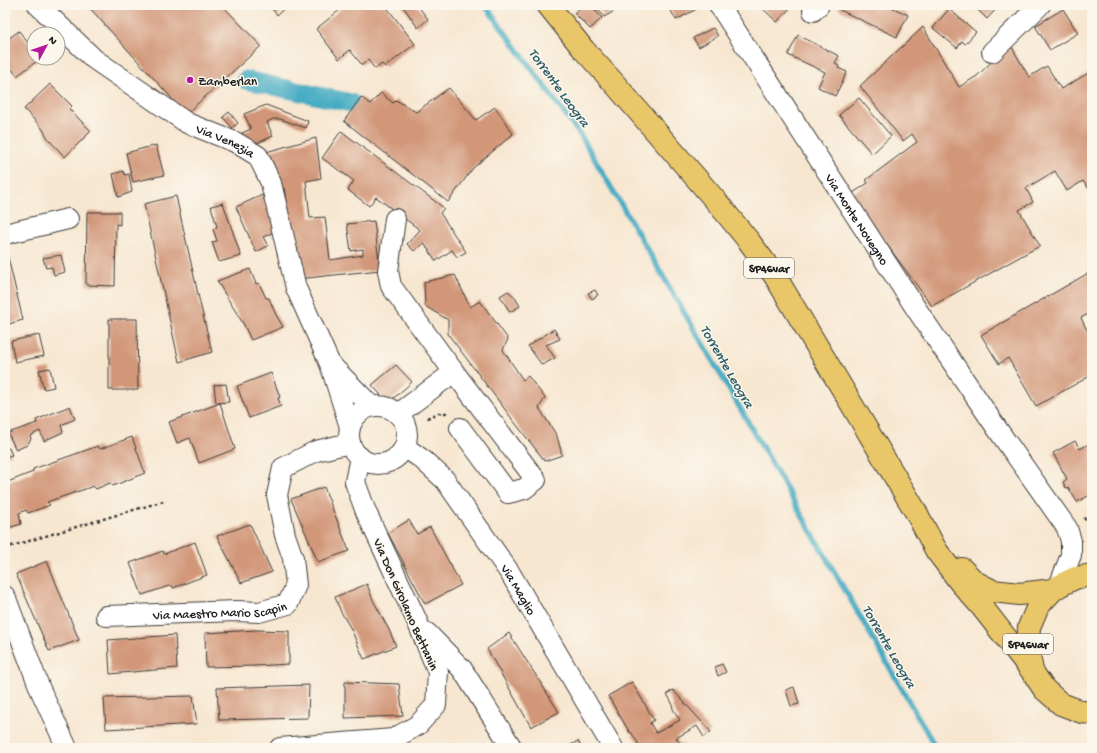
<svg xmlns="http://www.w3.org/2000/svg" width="1097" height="753" font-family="'Gochi Hand',sans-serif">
<rect width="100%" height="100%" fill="#fbf7ec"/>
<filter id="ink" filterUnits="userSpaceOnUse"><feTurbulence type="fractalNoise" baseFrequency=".025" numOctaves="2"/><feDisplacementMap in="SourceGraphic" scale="8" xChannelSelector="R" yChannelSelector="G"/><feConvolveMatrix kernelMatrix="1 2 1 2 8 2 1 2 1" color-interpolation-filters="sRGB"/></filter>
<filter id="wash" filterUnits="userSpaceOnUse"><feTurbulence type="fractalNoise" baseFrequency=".012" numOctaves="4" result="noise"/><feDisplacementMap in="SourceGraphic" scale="16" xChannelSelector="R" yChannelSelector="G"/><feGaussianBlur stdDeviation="0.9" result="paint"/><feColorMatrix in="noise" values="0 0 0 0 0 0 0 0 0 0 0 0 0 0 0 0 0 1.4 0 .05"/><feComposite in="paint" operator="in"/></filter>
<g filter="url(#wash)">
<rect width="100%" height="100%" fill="#f7e7d1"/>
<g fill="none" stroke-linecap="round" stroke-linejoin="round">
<path stroke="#44acc3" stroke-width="5.5" d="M485,5l96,131 141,241 214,371"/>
<path stroke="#44acc3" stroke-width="19" d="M246,80l105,23"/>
</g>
<g id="blocks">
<path fill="#d29779" d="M87,5h135l39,41 -75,68z
M269,5h19l-11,10z
M338,5h47l30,39 -30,23 -3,-3 -7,5 -7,-9 -6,5 -12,-15 -11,9 -23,-30 25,-20z
M402,5h15l11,14 -10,9z
M583,5h8l11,13 -12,11 -16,-16z
M596,5h29l-21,12z
M668,5h36l-28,15z
M759,5h34l-16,17z
M840,5h47l21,10 -11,22 -59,-28z
M973,5h27l-13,14z
M949,9l27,23 -11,12 -3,-3 -5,7 -24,-20z
M1063,9l15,24 -28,17 -15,-24z
M923,27l36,60 18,-11 33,-32 19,33 18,-11 14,23 31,-18v66l-2,1 2,3v45l-4,2 -5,-7 -16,10 -12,-20 -29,17 7,14 -14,8 21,36 -17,9 -91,51 -77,-105 -2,-8 15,-10 -2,-3 51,-38 -5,-8 -9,7 -43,-55z
M713,28l5,8 -19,11 -6,-9z
M19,31l15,20v7h7l-24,18 -12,-16v-19z
M798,35l41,21 -4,7 4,3 -1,2 9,4 -12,24 -17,-9 7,-15 -37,-17z
M50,84l22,22 -3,3 22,22 -26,26 -16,-17 -7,-12 -18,-19z
M449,88l27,32 19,-13 18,27 -40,34 -25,34 -104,-81 17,-24 9,7 11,-11 12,10 3,-3 20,12z
M859,98l32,38 -19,18 -33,-39z
M266,105l42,16 -2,7 -26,-9h-7l-6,3 6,14 -24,11 -7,-14 9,-4 -7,-15z
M229,112l9,11 -6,5 -9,-11z
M341,131l103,77 -4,5 26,39 -9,5 -5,-7 -16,11 -12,-18 -10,8 -7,-7 13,-14 -44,-33 -7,9 -21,-16 6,-9 -32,-23z
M316,138l5,40 -15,3 4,37 15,-1 5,43 33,-5v-6l-12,2 -4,-27 27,-3 6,49 -82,9 -14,-91 -3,2 -15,-38z
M156,145l8,30 -31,7 -7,-29z
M123,171l2,4 4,-1 3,18 -14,5 -5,-23z
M262,195l16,35 -15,7 5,9 -12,6 -20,-45z
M176,196l24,107 12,49 -33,10 -35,-158z
M223,203l18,53 -22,6 -7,-20 5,-1 -4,-12 4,-2 -6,-21z
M87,212h33v13l-4,-1 -1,62 -29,-1z
M5,249h1l17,71 -18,5z
M61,255l4,17 -11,3 -2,-8 -6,1 -3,-10z
M250,269l6,15 3,-1 7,15h3l6,15 8,14 -32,13 -7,-15 -27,-44z
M1092,271v41l-11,6 11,22v35l-56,31 -28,-48 -9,6 -18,-29z
M455,275l15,32 10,-6 28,38 -5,11 20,30 5,-4 17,22 -6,10 18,28 5,19 -17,6 -26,-33 -71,-94v-14l-23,-14 -1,-24z
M595,290l3,5 -6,4 -4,-6z
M508,291l6,5 6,10 -10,6 -10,-16z
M109,319h28l1,71h-29z
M554,329l6,10 -14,6 9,13 -13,7 -14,-19z
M39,335l5,21 -29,6 -4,-21z
M396,365l16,17 -24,21 -16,-18z
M50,368l4,19 -10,2 -5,-19z
M271,373l9,24 -2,1 3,8 -32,12 -12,-32z
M226,384l3,18 -13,1 -2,-18z
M220,403l15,46 -36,14 -9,-25 -13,5 -8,-21z
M70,406l5,13 -14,6 2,7 -19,9 -4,-10 -10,5 1,3 -4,6 -11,5 -8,-17 29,-10 -1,-3z
M132,437l13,36 -32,13 -3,-3 -14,6 -3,-3 -5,2 -41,14 3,3 -22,8 -2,-3 -7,3 2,11 -16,5v-46l28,-11v-3l65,-23 2,3z
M1075,441l5,8 9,-5 3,5v45l-15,8 -9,-15 -2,1 -3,-6 4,-3 -14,-26z
M9,448l3,7 -7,2v-8z
M324,487l25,64 -31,11 -27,-63z
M409,520l8,14 13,-7 31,58 -36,19 -37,-71z
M250,524l22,48 -31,11 -24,-47z
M195,542l12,33 -34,13 -1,-3 -30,10 -12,-32 33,-12 1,3z
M47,561l32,79 -30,11 -33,-77z
M367,584l6,16 16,30 7,16 -32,13 -13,-30 -10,-17 -6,-15z
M256,630l33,1v33l-34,2 -49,1 -1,-34z
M509,633l50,79 -28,15 -44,-78z
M175,635l2,33 -67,6 -2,-34z
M722,664l4,8 -8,4 -3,-9z
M345,682l54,2 4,32 -58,2z
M632,682l22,38 -4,3 6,10 24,-13 -7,-11 -1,-6 -5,-9 6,-4 38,42 -7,5 -7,-11 -21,12 5,7 2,-1 3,4h-45l-10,-16 -1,1 -22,-37z
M309,685l-1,33 -89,2 -2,-32z
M794,687l5,17 -8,2 -5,-16z
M193,696l4,28 -91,5 -2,-31z
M578,741l4,7h-17z
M48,743l2,5h-12z"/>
</g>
</g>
<g filter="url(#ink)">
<use href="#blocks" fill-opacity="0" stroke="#3d3a37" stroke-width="1"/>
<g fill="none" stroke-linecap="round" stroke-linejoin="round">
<defs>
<g id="minor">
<path id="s1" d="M38,5l56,54 93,64 48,19 23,14 13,27 25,105 34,76 20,63"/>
<path id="s2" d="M719,5l196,302 83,123 69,98 4,13v14l-12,31"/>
<path d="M813,11l6,-6"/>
<path d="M992,52l48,-47"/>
<path d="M395,219l-7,52 3,15 63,86 -56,42"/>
<path d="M5,234l63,-15"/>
<path d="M333,367l38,39"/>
<path d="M454,372l82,108 -12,9 -16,4 -48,-65"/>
<circle cx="378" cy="435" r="29"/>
<path id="s3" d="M405,447l18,13 22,20 65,93 103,175"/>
<path d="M5,596l35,93 27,59"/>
<path id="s4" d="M106,616l130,-5 23,1 29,-8 8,-19 -3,-27 -8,-23 -8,-40 6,-27 33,-17 34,-8"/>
<path d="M427,633l35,36 50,79"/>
<path d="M280,748l113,-9 25,-14 18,-20 2,-33 -21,-51 -51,-109 -11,-30 5,-25"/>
</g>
<path id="major" d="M548,5l36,45 30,33 102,118 32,39 27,36 141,236 20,38 24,32 22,25 50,64
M962,569l13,13 18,9 26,3 34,-4
M1092,575l-17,3 -16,8 -6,4 -15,16 -9,21 -1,22 4,22 12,18 17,15 21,8 10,1"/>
</defs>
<use href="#minor" stroke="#3d3a37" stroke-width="22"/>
<use href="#major" stroke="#3d3a37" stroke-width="24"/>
<path stroke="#3d3a37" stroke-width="2.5" stroke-dasharray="3 3" stroke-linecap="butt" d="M427,418l11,-5h8l2,2
M1084,518l8,8
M5,548l159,-47"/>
<use href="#minor" stroke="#fff" stroke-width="20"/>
<use href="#major" stroke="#e9c769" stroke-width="22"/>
</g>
</g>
<circle fill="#b5179e" stroke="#fbf7ec" stroke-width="1.5" cx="190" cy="80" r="4"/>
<g text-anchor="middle" stroke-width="3" stroke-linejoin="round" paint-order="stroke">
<g fill="#fbf7ec" stroke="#5f5e5a" stroke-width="1">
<rect x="744" y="258" width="50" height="20" rx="3"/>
<rect x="1003" y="634" width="50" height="20" rx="3"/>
</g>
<g font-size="12" font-weight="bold" fill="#1c1c1c">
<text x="769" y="272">SP46var</text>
<text x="1028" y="648">SP46var</text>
</g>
<g font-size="13" fill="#1c1c1c" stroke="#fbf7ec" text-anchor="start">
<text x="198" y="85">Zamberlan</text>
</g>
<g font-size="13" fill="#1c1c1c" stroke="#fbf7ec">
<text dy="5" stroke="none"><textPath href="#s1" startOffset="233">Via Venezia</textPath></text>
<text dy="5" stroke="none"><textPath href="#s2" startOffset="255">Via Monte Novegno</textPath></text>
<text dy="5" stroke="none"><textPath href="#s3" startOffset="184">Via Maglio</textPath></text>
<text transform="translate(407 604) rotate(66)" y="5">Via Don Girolamo Bettanin</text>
<text dy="5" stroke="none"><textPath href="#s4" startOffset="114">Via Maestro Mario Scapin</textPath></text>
</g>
<g font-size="14" font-style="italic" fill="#2e5d67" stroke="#fbf7ec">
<text transform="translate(560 87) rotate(54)" y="5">Torrente Leogra</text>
<text transform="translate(728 366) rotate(60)" y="5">Torrente Leogra</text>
<text transform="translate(890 646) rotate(60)" y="5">Torrente Leogra</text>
</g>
</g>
<rect width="1097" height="753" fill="none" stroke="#fbf7ec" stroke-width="20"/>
<g transform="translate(46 46) rotate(50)"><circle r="19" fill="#fbf7ec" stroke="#a29f99"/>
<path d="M0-3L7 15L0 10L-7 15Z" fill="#b5179e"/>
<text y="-6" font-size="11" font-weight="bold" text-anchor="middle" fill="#1c1c1c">N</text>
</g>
</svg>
